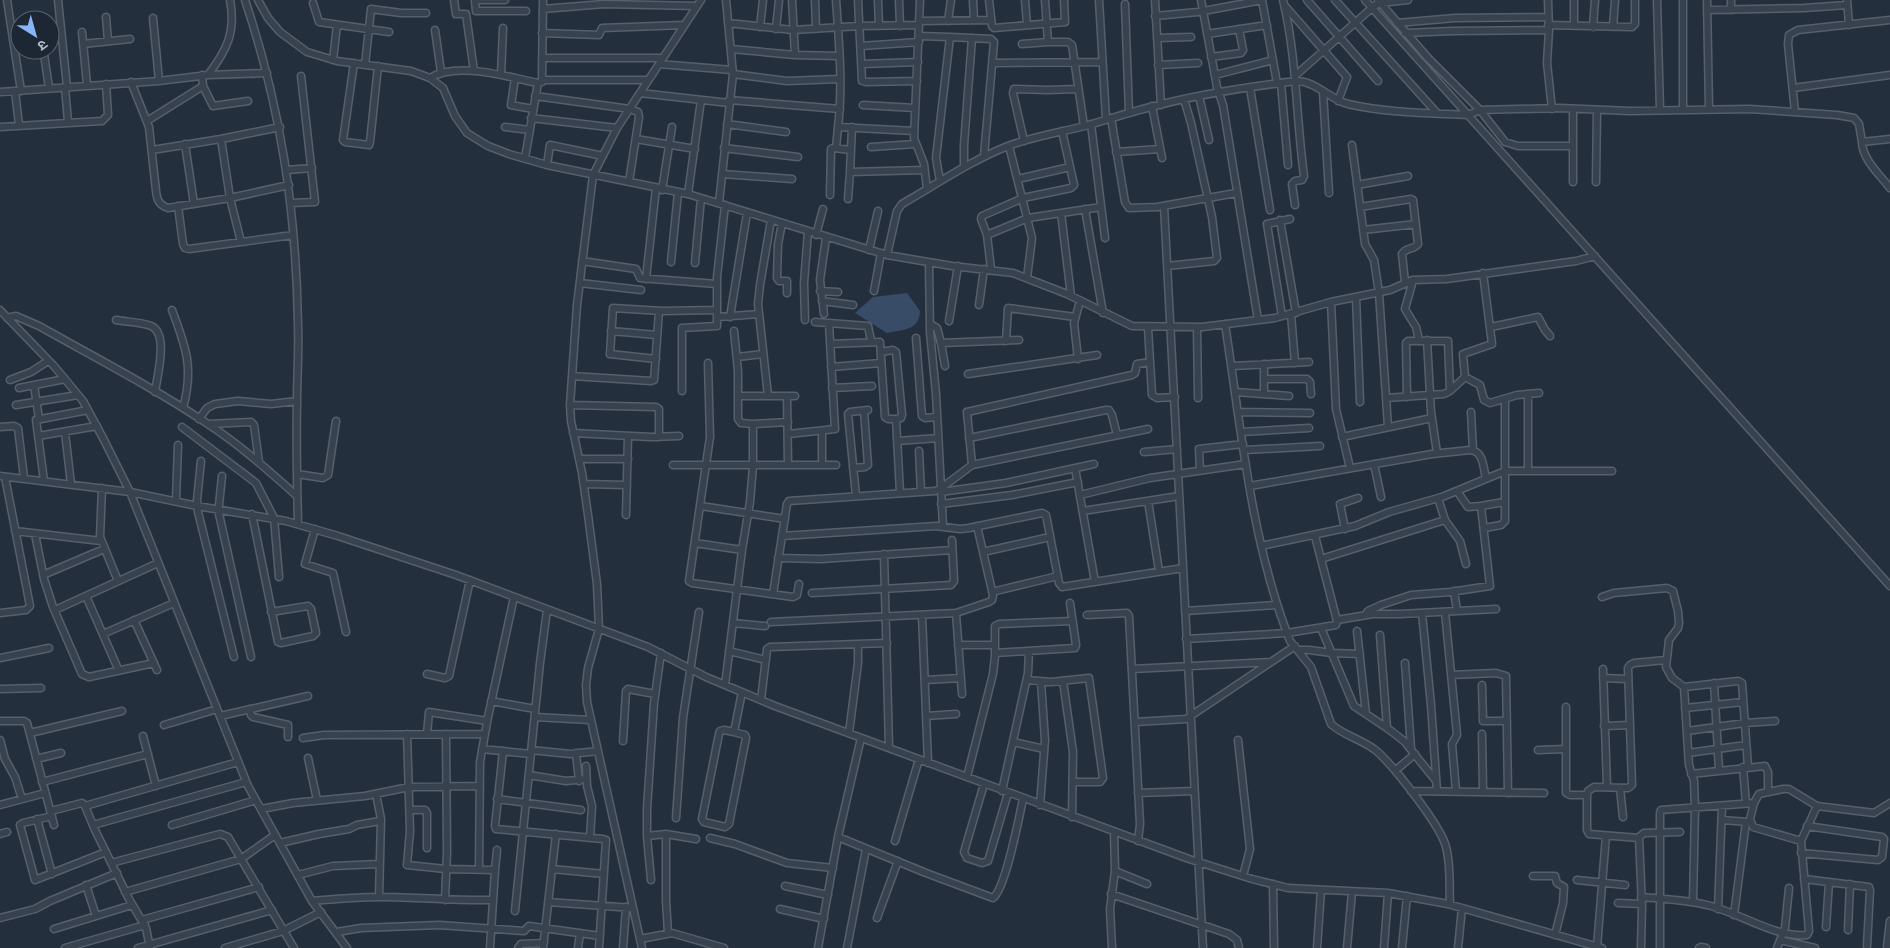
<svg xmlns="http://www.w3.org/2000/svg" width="1890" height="948" font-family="Rubik,'Noto Sans Devanagari',sans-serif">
<rect width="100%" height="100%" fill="#242f3e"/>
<path fill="#394c67" d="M907,293l13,18c-1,20 -16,18 -33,22l-32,-20 18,-16z"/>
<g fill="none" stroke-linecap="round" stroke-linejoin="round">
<defs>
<path id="minor" d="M7,0l14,91
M58,0l9,87
M245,0c36,108 51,210 53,324 1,26 -1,53 -1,79 -1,41 0,81 1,121
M258,0l10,18 12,14 27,20 30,9 74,10 19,7 13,10 12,28 12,17 21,13 21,8 38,11 141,29 199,61 65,11 61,7 54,21 65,32 70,1 73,-9 56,-16 59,-12 23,-10 34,-1 129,-18 19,-5
M454,0l2,14h10l8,57
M475,0h30
M792,0l3,55
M815,0l1,29
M836,0c3,42 7,85 2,127l76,4
M858,0l4,81 4,1 51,-1
M878,0l1,26
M899,0l1,26
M920,0l-6,138 10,26 3,25
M973,0l1,20
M989,0l3,26 2,2 71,-6 -1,-22
M1025,0l2,25
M1045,0l3,42h20l4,3 12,81
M1099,0l7,119
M1155,0l6,105
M1201,0l16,87 6,18 35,215
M1262,0l15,83
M1283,0c14,58 13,117 21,176l-2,4 -7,1 -3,3 3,21
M1307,0l71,81
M1335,0l102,113
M1365,0l525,586
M1378,0l50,58 52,52 25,32 13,4h55
M1548,0l1,30 -2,33 5,46
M1657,0l3,110
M1683,0v110
M1707,0l2,109
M1847,0l2,25
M475,1l1,10h50
M313,3l6,19 70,10
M1125,4l4,109
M1285,6l62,71 -9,24
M543,9l61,-5 93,2
M1707,10l97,-2 43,-3
M1731,10v-10
M1155,16l43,-4 64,-12
M106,17l2,24
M153,18l6,63
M919,21l72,-1
M948,21l3,-21
M728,23l65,7 66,-4 60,-1
M1397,23l58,-5 93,-1
M1548,25l84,2 3,-3v-24
M1574,26v-26
M760,27l3,-27
M1593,27l2,-27
M1613,27l2,-27
M776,29l3,-29
M435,30l6,42
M82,32l5,53
M542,33l57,2 3,-7 82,-3
M1405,33l47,-2 97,-1
M1207,34l60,-9
M919,36l31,1 -14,121 4,23
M950,37l41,2 3,3 -10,114
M1157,38l34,-1
M83,44l47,-5
M1022,44l26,-2
M861,46l58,-4
M731,49l64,6 44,1
M44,54l5,34
M1211,57l30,-4 2,-3 -4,-21
M542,58h121
M333,60l4,-35
M354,63l-11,77 2,2 24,3 1,-3 8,-76
M992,63l110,-1
M659,64l73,6
M862,64l56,-2
M365,65l6,-56 30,4h25
M1158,65l40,-2
M733,74l54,7 52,-2
M208,75l59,-2
M501,75l2,-47
M1215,75l58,-15
M1296,75l78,-69 6,-3 28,-3
M430,78c27,-17 78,-1 108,5
M515,78l-4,27 22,4
M542,80h106
M131,82l18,45 7,64c1,9 3,14 12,17l62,-10 59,-13
M1281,83l7,82
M203,86l10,20 35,-5
M65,87l3,35
M1250,88l20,122
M1793,88l97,-13
M15,91l4,34
M0,92l159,-11 49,-6c19,-25 28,-43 22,-75
M1323,92l6,101
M640,93l89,10
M535,96l95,13 8,3 1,5 -10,65
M1199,96l10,44
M729,100l111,9
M863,105l52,3
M1152,106l10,52
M1795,112l-7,-68 1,-9 9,-5 92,-10
M531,118l86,10
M1111,118l14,84 4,6 28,-1 79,-14
M147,121l56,-35 -1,-11
M727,124l59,8
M1091,124l14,114
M0,127l102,-6 6,-6 -2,-31
M505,127l25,3
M852,127l-2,45 74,-2
M221,139l59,-12
M636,139l59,10
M1024,141l-11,-48 1,-4 33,1 31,-1
M1862,142c0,17 18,33 28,46
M185,144l9,60
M1352,145l13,99 9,16 5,33 9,134
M1009,146l23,92 -5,40
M871,147l44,-3
M724,148l74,9
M836,148l2,-21
M152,150l69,-11 9,59 11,44
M1116,152l44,-3
M525,158l13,-75 4,-1v-2l1,-80
M547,165l3,-20 53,11
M964,166v-21l8,-107
M287,170l25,-2
M722,174l70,5
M1018,179l52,-12
M1573,182v-73
M1596,182l1,-72
M1357,185l51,-9
M662,190l10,-63
M688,194l13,-94
M830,195l1,-46 2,-1 18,2
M848,199l2,-27
M291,203l24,-1 -14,-126
M719,203l14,-129 -7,-74
M178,206l5,38 2,4 4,1 104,-14
M1164,206l39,742
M1360,207l51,-8 2,1 5,44c-4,6 -12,3 -16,10l3,28
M1085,209l18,104
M1061,213l10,83
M1280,220l16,93
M782,223l-4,21 -1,34 2,3h8v12
M1363,230l53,-6
M816,235l7,-26
M987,235l41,-17 73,-11
M869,250l9,-39
M887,255l10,-44 5,-7c35,-20 68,-43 106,-58 26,-10 54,-14 81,-21 20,-6 41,-13 62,-18 47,-13 96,-20 145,-26 20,0 33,18 52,23 39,9 81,9 120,11l12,-5 79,-2 71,3 119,-2 88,6 17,3 5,6 3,18 28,-3
M582,261l54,8 4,9 77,6
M671,262l7,-69
M695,263l6,-65
M929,263l1,69 6,62 7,132
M1167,266l47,-5 3,-3 -5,-41 -21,-94 -7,-24
M991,269l-4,-34 -6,-16 1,-3 41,-18 48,-10 3,-3 -12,-54
M1483,273l9,71 -29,10 2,23 15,8 4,15 6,3 27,-8 22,-2
M646,279l10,-91
M1413,280l-8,29 11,18 3,13
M580,283l61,7
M820,291l18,1
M874,291l7,-38
M1356,297l4,105
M822,301l31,4
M1331,302l5,107 14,59
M979,305l5,-36
M0,310l54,56 29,35 21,39 26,52 118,294 64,115 35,47
M172,310c14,37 22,58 11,98
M824,314l-4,-34 6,-42
M1291,314l4,49
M1282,316l-15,-92 23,-5
M718,317l41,-3
M730,317l17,-104
M7,318l9,-2 23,10c57,32 115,62 169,98 32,21 61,47 89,72
M116,320c11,2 25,2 35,6 18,7 6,51 4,66
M805,320l-1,-37 4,-51
M949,321l9,-55
M815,322l53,4 3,15
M930,324l7,4 4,15 78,-3
M1225,324c16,103 25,210 62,309l3,8 21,26 20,57c12,11 29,15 43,25 17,13 67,77 72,98 5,18 3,39 4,57
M1197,327l1,71
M1491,327l47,-10 7,13 5,6
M1148,328l4,67 5,3 18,-1
M611,331l46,4
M916,338l6,78 3,2 12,-1
M1427,340l4,72 6,41
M1006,341l2,-33 67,9
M941,343l4,23
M830,344l50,-2 5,75 3,2h8l4,74
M881,352l12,-2 3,2 6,63 -1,3 -5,1
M737,357l26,-3
M656,359l-46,-5 3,-46 49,3 55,-1
M1078,359l-4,-36 6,-22
M708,363l2,74 -21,144 3,2 101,14 4,-2 2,-11
M1232,366l77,-4
M831,367l50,-4
M968,374l129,-19
M572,376l79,5 3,-1 5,-69
M1264,379h43l3,3 1,12
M10,380l21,-8 17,-11
M34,385l5,34
M19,388l46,-9
M832,388l40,-2
M682,391v-63l35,-2v-49l8,-72
M1236,392l53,4
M1264,394v-30
M1528,394v77
M738,396h57
M768,396l-10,-92 2,-19 11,-65
M787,396l1,69
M1407,397l-1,-54 2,-2h40l2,50
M1386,398l58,-4 6,-3 15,-14
M16,405l62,-10
M570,405l86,2 3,2v28
M1239,412l71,1
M1471,412l2,38
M199,419l8,-11 8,-4 23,-3 33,3 26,-3
M209,424l42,-2 3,3 5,37
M753,424l35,-2
M0,427l14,-1 4,2 6,50
M182,427l74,56 18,35 5,59
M822,431v34
M65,432l6,52
M1241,432l68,-4
M573,433l78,4 28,-1
M788,434l47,-5 -6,-105
M38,436l59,-10
M1342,437l90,-19
M969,438l137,-28h3l3,5 5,20
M898,441l40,-3
M1244,450l76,-4
M919,451l2,41
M1144,452l33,-3
M579,459h49
M201,461l-4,39 1,12 36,145
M1374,464l7,33
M673,465h163
M972,465l-5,-53 165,-37 3,-2 2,-9 13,-2
M853,468l12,-1 3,-2 -4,-54
M1075,468l20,114
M1200,471l-1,-22 44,-5
M297,474l26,4 5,-3 8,-54
M0,476l130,16 67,14 89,15 52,15 118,39 192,72 58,30 69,29 414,153 63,20 36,9 100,5 60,11 154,44
M222,476l-3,29v9l32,143
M44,481l-8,-61 52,-10
M584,484l43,1
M1250,486l182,-32 38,-4c14,1 13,18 16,28
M102,488l-2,49 18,44
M941,492l65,-9 88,-19
M1080,495l70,-17 96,-14
M856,496l-8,-82 2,-2 18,-2
M1438,498l7,22 15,21 6,23
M176,500l2,-55
M1148,501l11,70
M941,504l71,-9 66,-13
M701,506l84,13
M1481,506l23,-4
M1083,511l96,-15
M252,514l26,128 3,1 32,-7 3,-3 -5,-24 -3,-3 -37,6
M626,515l2,-79
M1484,528l17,-3 4,-4v-122
M315,529l-10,35 28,9 13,59
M1345,529l-5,-25 18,-6
M15,531l86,10
M35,534l9,45 9,28 29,67 7,3 65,-14
M782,536l154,-10 24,3 9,-1 73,-15 4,2 13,68 3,4 121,-19
M695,543l47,7
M1261,546l94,-20 34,-14 53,-15 63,-26h107
M983,552l67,-15
M884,554l5,194
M778,558l43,1 131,-9
M1321,559l124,-39
M43,575l61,-26
M1454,591l3,20
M992,592l66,-16
M812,593l139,-8 3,-4 -2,-41
M773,594l14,-90 2,-3 146,-10 5,-2 32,-24 176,-36
M86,596l33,75
M1602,597l12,-4 53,-5 6,3 5,20 1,12 -1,5 -9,12 -3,27 6,11 12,9 5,78 5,16 1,27 -2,94
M55,610l103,-47
M1185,611l92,-6
M1445,612l12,123 -5,9 4,47
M0,613l26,-3 4,-4 -25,-129
M956,613l6,81
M1422,613l9,92 6,86
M1366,614l2,-3 13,-6 30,-10 39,-3 40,-6 -9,-80 -13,1 -11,-16
M922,615l6,148
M1087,615l40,-2 2,3 11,208 -2,17
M134,620l23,50
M1337,620l36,-6h27l96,-5
M771,622l185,-9 33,-11 3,-2 1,-5 -16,-69
M733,623l32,3
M1321,628l33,78 33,22 17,13 32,40
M1357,631l9,83
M103,634l71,-31
M1380,635l7,93
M1186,639l101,-6 49,-8 1,-4 -22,-85
M958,645h37
M1299,650h10l23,3 28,1
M729,651l37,9
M995,653l80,-5 1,-3 -6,-42
M0,658l49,-10
M1405,663l6,86
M1132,669l139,-7
M1603,669l4,118
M427,674l18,4 4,-2 21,-96
M1451,675l45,-2 10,3 2,117
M1603,678l25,1
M925,680l36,-2
M1027,680l24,2 38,-4 14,100 -3,4h-26
M1063,681l10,71 -1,65
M1714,683l5,87
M725,685l17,-135 8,-48 3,-36v-42l-12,-1 -3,-4v-48l-4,-40
M1482,685l1,36h24
M1684,687l54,-6 4,2 6,84
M0,689l41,-1
M761,700l6,-51 3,-2 117,-4
M491,701l44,8
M1566,707v86l4,2h17
M1685,708l58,-6
M250,709l1,6 2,2 35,8v12
M220,716l88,-20
M926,716l30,-2
M535,717l55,3
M0,721h24l3,2 27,102
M1135,722l51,-3 109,-73
M164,725l53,-16
M1604,726l26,-1
M1687,731l58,-8 30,-2
M734,732l11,3 1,3 -17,86 -4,3 -21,-5 -2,-3 17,-85 1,-3 4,-1 10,2 8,-40
M30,733l92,-22
M849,733l9,-70v-19
M407,734l3,97 -3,34 39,4 49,1 -5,78
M427,734l2,-22 58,9
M1482,734l1,58
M143,736l13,50
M303,738l21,-3 160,-1
M0,740l5,19 10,18 7,22
M1238,740l12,109 -7,27
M623,741l3,-50 2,-2 27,5
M1013,742l31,7
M482,749l49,5
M531,750l39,4 28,-3
M1538,750l28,-1
M503,751l-8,75 1,3 107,10 3,1 -7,108
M576,753l3,28
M1688,753l58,-8
M308,758l9,42
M36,759l25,-6
M586,766l1,20 5,20 -2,31
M1743,767l3,36
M1396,770l19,-16
M1691,774l74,-8 3,6v20
M529,775l37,6 20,-2
M967,777l26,-103 2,-18v-30l4,-2 73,-3
M42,782l106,-28
M984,784l-20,68 3,6 15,5 6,-2 20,-68
M1620,788l3,29
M1002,791l26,-118 1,-22
M1411,791l133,2
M1138,793l56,-2
M376,794l5,25 -2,78
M497,799l84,11
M1754,803l-4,16 3,8 48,14
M0,805l45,-12
M1040,805l5,-65 -4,-58
M261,809l32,-6 72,-7 44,-9 71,-1
M410,810h15l2,3v35
M51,811l31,-8 3,3
M52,816l-29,7 -3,2 15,55 71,-28
M676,818l7,-100 16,-106
M37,819l15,55
M1722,820l26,2
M93,825l153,-43
M172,825l84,-25
M0,834l7,-2
M666,834v67l2,32
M647,836l19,-2 30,5
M838,837l88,36 67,25c13,-10 26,-81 30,-99
M710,838l25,6 52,19 46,5
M1639,838l-50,-4 -2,-4v-35l1,-4 6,-4 34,1 4,-3 -4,-117 2,-3 4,-2 32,-3
M895,841l24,-82
M280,843l39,-9 30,-5 8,-4 23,-4
M1801,853l77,7 4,-3 2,-18 -2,-2 -75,-11
M111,863l109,-29 8,3 66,111
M479,869l1,-107 8,-45 26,-120
M552,869l52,5
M495,870l2,-20
M1115,871l32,13
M298,875l35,-9 46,-2
M1533,876h22l2,7 7,4 -1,16 -8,32
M1804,879l65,8 1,3 -3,56
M651,880l-4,-44v-27l7,-106 7,-50
M1577,880l48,5
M1273,884l1,64
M86,885l10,31
M785,886l43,9
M125,892l116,-33 34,-24
M1111,894l118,40 8,6 2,8
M1641,897c23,2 48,3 70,9 30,8 65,32 96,29l2,-4 -8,-90 16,-35
M445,900l2,-48 -1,-118
M312,901c23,-2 46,-4 69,-4 38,0 74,4 112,3
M548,902l85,6
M1618,903l24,1
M780,909l44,10
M1718,909l4,-103
M515,911l25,-248 7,-53
M1734,915l12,-93
M0,918l35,-9 15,-8 67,-28
M877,918l21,-57
M142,920l117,-33
M1890,921l-2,17h2
M1826,927l3,-45
M54,929l78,-24
M1848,930l2,-46
M337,932l24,-4 78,-3 85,6 5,-5 71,10
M640,939l32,-6 52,15
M1780,940l35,8
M1597,947l9,-111
M65,948l80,-23
M138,948l134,-38
M150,948l-4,-20 -17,-29 -34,-69 -10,-24 153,-44
M225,948l58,-17 38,-19
M518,948l3,-4 23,-1
M543,948l13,-114
M578,948l2,-15
M623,948l3,-41
M642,948l-55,-246 -1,-17 2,-17 11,-39 -2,-45 -9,-69 -6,-42 -11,-52 -1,-16 7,-100 16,-130 24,-47 84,-128
M818,948l20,-111 23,-99
M847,948l19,-99
M1112,948l-2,-39 5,-38 -1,-39
M1317,948l4,-58
M1347,948l5,-56
M1384,948l4,-55
M1402,948l5,-52
M1458,948l4,-40
M1641,948l1,-42 -3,-69 5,-4 36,-1
M1660,948v-135l1,-3 93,-7 5,-9 24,-5h6l28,17 57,7 16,-10
M1699,948l2,-1 5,1
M1777,948l8,-20 4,-40
M1887,948l1,-10"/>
</defs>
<use href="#minor" stroke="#565f6c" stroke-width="9"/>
<use href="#minor" stroke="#38414e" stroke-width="6"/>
</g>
<g transform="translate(35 35) rotate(143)"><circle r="24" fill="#1d2633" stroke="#59626f"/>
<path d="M0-4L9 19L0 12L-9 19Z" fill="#8ab4f8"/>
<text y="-8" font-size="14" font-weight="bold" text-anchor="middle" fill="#b4bcc9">उ</text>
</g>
</svg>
